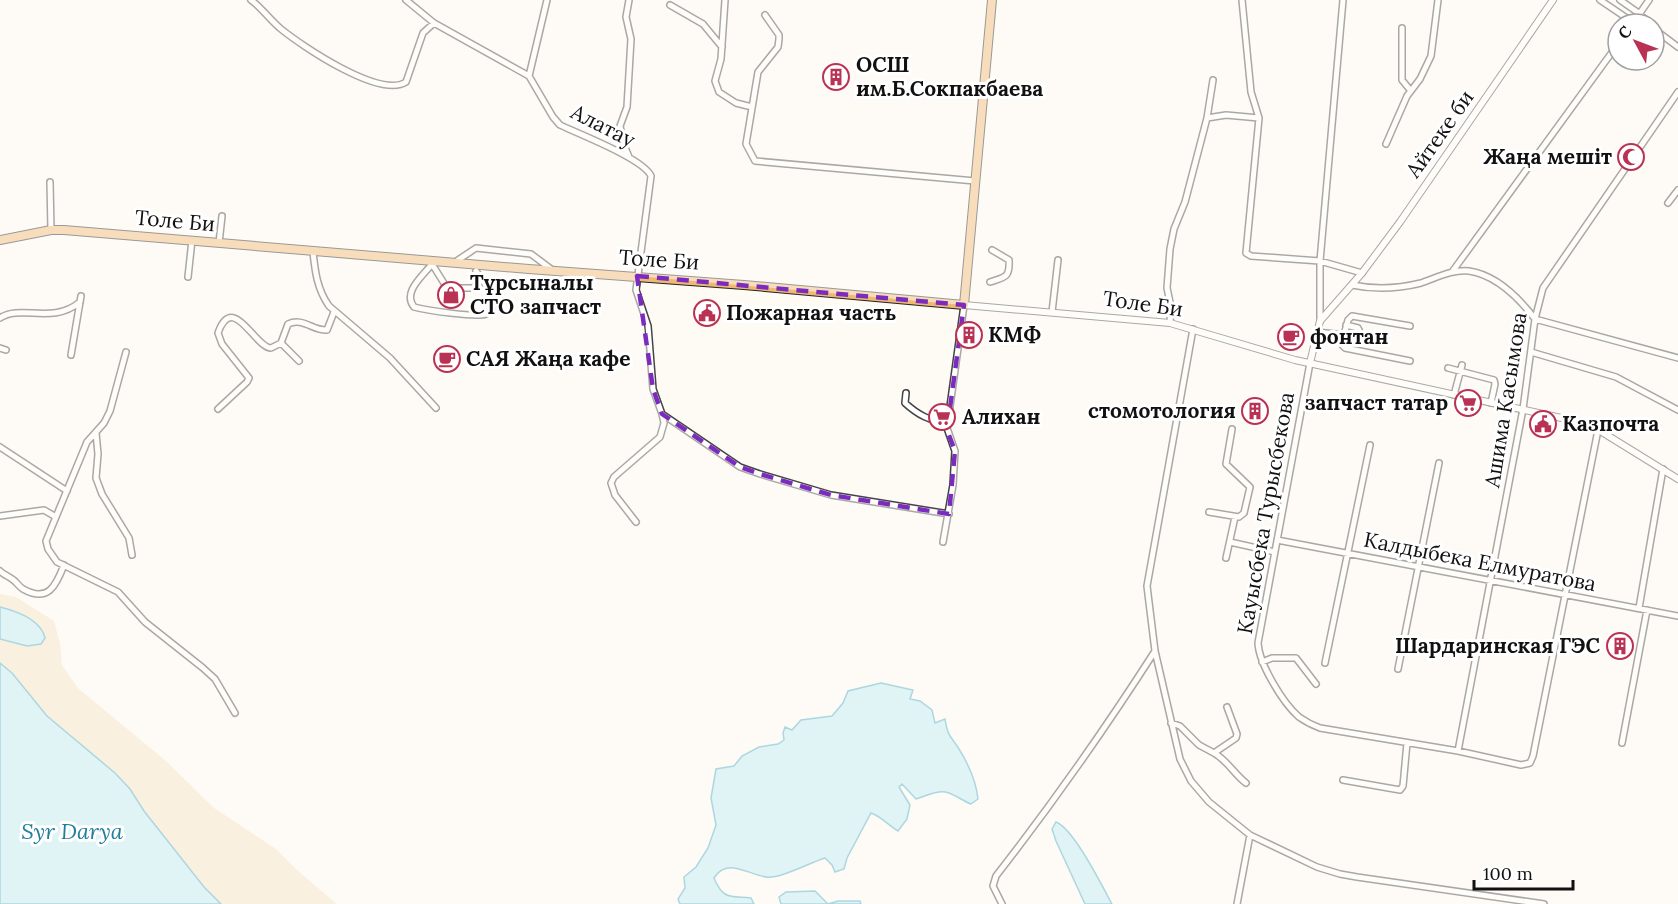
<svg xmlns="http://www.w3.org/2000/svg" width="1678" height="904" font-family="Lora,serif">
<rect width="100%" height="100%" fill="#fefbf5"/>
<path fill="#f7e2c5" d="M0,594l16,3 38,24 6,22 2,22 16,23 88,73 48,47 62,41 21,21 40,34h-116l-17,-17 -60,-76 -14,-22 -15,-16 -68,-57 -35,-43 -12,-10v-24l27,7 16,-15 -22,-16 -21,-8z"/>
<path fill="#bde9f3" stroke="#49acc5" stroke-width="1.5" d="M0,607c16,4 41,13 45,31l-4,6 -14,2 -27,-7z
M0,663l12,10 35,43 68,57 15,16 14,22 60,76 17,17h-221z
M881,683l32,7 -3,9 10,2 12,9 3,13 10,-4c3,18 5,16 14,30 10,16 17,31 19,50l-7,5c-8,-3 -14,-8 -22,-11 -11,-4 -23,3 -33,6l-14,-15 -3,3 11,18 -3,14 -9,12c-10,-6 -16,-14 -27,-18l-24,45 -3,11 -9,3 -3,-7 -7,-7c-16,5 -45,21 -59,19 -19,-3 -39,-20 -52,1 9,22 16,18 37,20l3,6h-74l-2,-5 7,-11 -1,-11 12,-10 12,-19 8,-23 -5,-27 5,-29 18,-3 8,-10 17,-9 19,-3 6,-4 -1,-7 2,-6 7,3 9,-10 31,-4 11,-13 5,-12z
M1056,822c18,7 46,64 56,82h-27l-29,-63 -4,-12z
M815,891l13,13 10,-3h22l1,3h-80l-2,-7 7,-5z"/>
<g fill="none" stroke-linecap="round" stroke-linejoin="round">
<defs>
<path id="minor" d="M251,0c11,8 19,20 30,29 21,17 99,70 125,53l17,-49 11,-10
M406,0l28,23 95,53 24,41 7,8c19,9 84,34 91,51l-15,114 12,36 5,63 9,25 78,53 20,7 71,21 118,19
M629,0l-3,17 5,22 -4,68 -7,19 4,19 5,12
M725,0l-4,59 -6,22 4,11 17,11 16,4
M1242,0l9,92 8,26 -13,135 5,3 69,5 42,12
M1600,0l34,23 5,1
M1620,0l20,14 9,10
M670,5l33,19 19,23
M765,15l14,20v4l-1,8 -20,25 -12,72 9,17 220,20
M1633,23l16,-23
M1402,28v52l9,11
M1654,29l24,18
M529,76l18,-76
M1207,118l19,-3 33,3
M1386,144l21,-48 13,-17 11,-23 7,-56
M50,182l1,48
M1668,203l10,-13
M219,243l3,-27
M313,252c2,19 4,37 16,54l61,52 46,50
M455,262l21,-14 55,6 20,15
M432,264c-9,12 -30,28 -18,43 11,3 63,11 72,7 7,-4 9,-10 9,-16l-19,-27
M432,264l15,24h26l3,-3v-13
M1452,272l166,-228
M188,277l4,-37
M990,282c15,-5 20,-4 19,-22l-17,-10
M1352,285c24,5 45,4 69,-2 15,-5 32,-14 48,-12 27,4 50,27 66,48
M1052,312l6,-52
M0,318c21,-14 52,7 80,-16
M1535,319l143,39
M1320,321v-60l23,-261
M1170,323l1,-16 -4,-19 3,-39 4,-20 11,-27 22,-84 6,-38
M1193,329l-46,257 8,65 25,108 11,22 18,21 41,33 67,32 23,7 17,3 187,27
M1317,332l27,3 4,-15 4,-4 58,10
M1344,335l-2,10 3,3 65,13
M1343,340l11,3 6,-5 1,-4 -3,-6 -12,-3
M281,343l18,18
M0,348l6,2
M126,352l-16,59 -6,12 -17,19 -41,99 2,8 9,13 61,30 27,30 58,46 12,11 20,34
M1531,352l85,25 62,33
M71,355l10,-59
M1310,363l-52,280c1,21 25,60 41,74 7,5 13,8 21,11l138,23 63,14 9,-2 3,-7 65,-326
M1448,368l46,12 1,4 -4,19
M906,393l-1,10c13,12 25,18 43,20
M1454,395l8,-30
M218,409l29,-27 2,-4 -27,-34 -4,-11c15,-42 37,15 53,15l10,-5 7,-19c15,-7 25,7 39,6l7,-18
M96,433l2,21 -2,24 6,16 27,44 3,17
M0,447l67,44
M1209,512l30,5 5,-4 6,-26 -24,-23 6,-35
M0,516l44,-6 12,7
M636,522l-21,-27 -4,-12 3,-6 46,-40 4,-14 -2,-9
M1277,540l401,76
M943,542l10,-57 2,-34 -8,-23 17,-123
M1230,542l45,10
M1226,558l9,-41
M0,571c4,4 8,5 12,8 5,3 6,7 11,10 25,14 33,-3 41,-24
M1639,608l24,-139
M1262,662l10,-4h24l20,26
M1325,663l45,-218
M1398,669l41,-206
M1171,723l9,3 19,19 15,8 22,-15 1,-4 -10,-27
M1622,743l25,-133
M1458,751l65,-342 12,-90 8,-31 135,-196
M1214,753c14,8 20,21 32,30
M1343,780l57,10 3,-4 4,-43
M1002,904l-9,-18 3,-10c57,-73 109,-147 159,-225
M1237,904l13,-69"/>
<path id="tertiary" d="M964,305l206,18 125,37 294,64 89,55
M1310,363l10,-42 42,-48 38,-51 153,-222"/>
<path id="primary" d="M0,240l51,-10h13l465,39 215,16 220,20 28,-305"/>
</defs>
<use href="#minor" stroke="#444" stroke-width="8"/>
<use href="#tertiary" stroke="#444" stroke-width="8"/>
<use href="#primary" stroke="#222" stroke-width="10"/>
<use href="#minor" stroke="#fff" stroke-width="5"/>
<use href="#tertiary" stroke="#fff" stroke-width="6"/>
<use href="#primary" stroke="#efb975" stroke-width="8"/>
</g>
<path d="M0 0H1678V904H0ZM637,276l327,29 -17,125 8,21 -6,63 -118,-19 -71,-21 -20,-7 -78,-53 -9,-25z" fill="#fefbf5" fill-opacity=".55" fill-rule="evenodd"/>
<path fill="none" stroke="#7b2cbf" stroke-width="4.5" stroke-dasharray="12 8" stroke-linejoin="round" d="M637,276l327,29 -17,125 8,21 -6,63 -118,-19 -71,-21 -20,-7 -78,-53 -9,-25z"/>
<defs>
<symbol id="building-ring" viewBox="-11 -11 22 22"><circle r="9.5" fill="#fff" stroke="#b93153" stroke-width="1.5"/><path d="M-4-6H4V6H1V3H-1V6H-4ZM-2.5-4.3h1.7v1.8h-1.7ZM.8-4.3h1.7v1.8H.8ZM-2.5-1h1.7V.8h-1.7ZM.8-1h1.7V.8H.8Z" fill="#b93153"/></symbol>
<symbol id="mosque-ring" viewBox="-11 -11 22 22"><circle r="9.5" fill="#fff" stroke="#b93153" stroke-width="1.5"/><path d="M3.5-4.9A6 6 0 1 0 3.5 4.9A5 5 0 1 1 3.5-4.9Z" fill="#b93153"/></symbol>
<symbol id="shop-ring" viewBox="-11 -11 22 22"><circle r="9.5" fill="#fff" stroke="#b93153" stroke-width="1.5"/><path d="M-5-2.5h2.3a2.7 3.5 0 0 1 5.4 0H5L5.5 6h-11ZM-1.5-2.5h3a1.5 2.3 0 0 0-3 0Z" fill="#b93153"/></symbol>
<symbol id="civic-ring" viewBox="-11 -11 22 22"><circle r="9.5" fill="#fff" stroke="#b93153" stroke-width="1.5"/><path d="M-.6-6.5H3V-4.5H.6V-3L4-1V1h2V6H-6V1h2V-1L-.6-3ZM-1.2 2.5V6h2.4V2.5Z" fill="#b93153"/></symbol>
<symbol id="cafe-ring" viewBox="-11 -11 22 22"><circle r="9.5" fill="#fff" stroke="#b93153" stroke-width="1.5"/><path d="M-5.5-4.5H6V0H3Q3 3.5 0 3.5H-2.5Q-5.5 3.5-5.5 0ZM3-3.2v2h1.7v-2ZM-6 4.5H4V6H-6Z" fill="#b93153"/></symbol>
<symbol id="supermarket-ring" viewBox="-11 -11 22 22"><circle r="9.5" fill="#fff" stroke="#b93153" stroke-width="1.5"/><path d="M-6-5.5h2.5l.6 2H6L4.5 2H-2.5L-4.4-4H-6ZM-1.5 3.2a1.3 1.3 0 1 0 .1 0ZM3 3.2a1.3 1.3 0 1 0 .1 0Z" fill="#b93153"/></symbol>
</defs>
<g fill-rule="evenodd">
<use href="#building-ring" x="821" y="62" width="30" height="30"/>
<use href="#mosque-ring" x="1616" y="142" width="30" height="30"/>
<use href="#shop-ring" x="436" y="280" width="30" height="30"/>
<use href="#civic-ring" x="692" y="298" width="30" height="30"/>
<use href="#building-ring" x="954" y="320" width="30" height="30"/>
<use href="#cafe-ring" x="1276" y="322" width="30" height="30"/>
<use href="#cafe-ring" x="432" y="344" width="30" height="30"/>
<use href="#supermarket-ring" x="1453" y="388" width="30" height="30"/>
<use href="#building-ring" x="1240" y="396" width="30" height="30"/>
<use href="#supermarket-ring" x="927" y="402" width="30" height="30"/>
<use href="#civic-ring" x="1528" y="409" width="30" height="30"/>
<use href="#building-ring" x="1605" y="631" width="30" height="30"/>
</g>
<g text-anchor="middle" stroke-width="6" stroke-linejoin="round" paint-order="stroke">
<g font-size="21" font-weight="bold" fill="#111" stroke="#fff" text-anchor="start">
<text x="856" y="72">ОСШ<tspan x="856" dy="24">им.Б.Сокпакбаева</tspan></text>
<text x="1612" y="164" text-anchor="end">Жаңа мешіт</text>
<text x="470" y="290">Тұрсыналы<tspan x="470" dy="24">СТО запчаст</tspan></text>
<text x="726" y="320">Пожарная часть</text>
<text x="988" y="342">КМФ</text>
<text x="1310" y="344">фонтан</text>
<text x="466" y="366">САЯ Жаңа кафе</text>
<text x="1448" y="410" text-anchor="end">запчаст татар</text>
<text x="1236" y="418" text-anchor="end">стомотология</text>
<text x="962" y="424">Алихан</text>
<text x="1562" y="431">Казпочта</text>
<text x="1600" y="653" text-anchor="end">Шардаринская ГЭС</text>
</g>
<g font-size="21" fill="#111" stroke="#fff">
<text transform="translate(603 126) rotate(27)" y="7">Алатау</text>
<text transform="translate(1440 134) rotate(-55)" y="7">Айтеке би</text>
<text transform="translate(175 221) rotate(5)" y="7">Толе Би</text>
<text transform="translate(659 260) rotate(4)" y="7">Толе Би</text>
<text transform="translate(1143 304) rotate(8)" y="7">Толе Би</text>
<text transform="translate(1506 400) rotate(-81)" y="7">Ашима Касымова</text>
<text transform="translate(1266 513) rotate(-80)" y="7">Кауысбека Турысбекова</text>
<text transform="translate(1480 562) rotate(11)" y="7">Калдыбека Елмуратова</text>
</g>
<g font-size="22" font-style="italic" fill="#217f9c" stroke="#fff">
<text x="72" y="839">Syr Darya</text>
</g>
</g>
<g transform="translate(1636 42) rotate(311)"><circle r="28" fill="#ffffff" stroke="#a0a0a0" stroke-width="1.5"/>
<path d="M0-4.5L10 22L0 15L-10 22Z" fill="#b93153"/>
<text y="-9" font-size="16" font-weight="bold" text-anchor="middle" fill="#111111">С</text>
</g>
<path d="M1474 880v9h99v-9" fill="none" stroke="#111111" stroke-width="3"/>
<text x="1483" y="880" font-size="18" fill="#111111" stroke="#ffffff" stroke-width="4.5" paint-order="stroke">100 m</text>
</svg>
